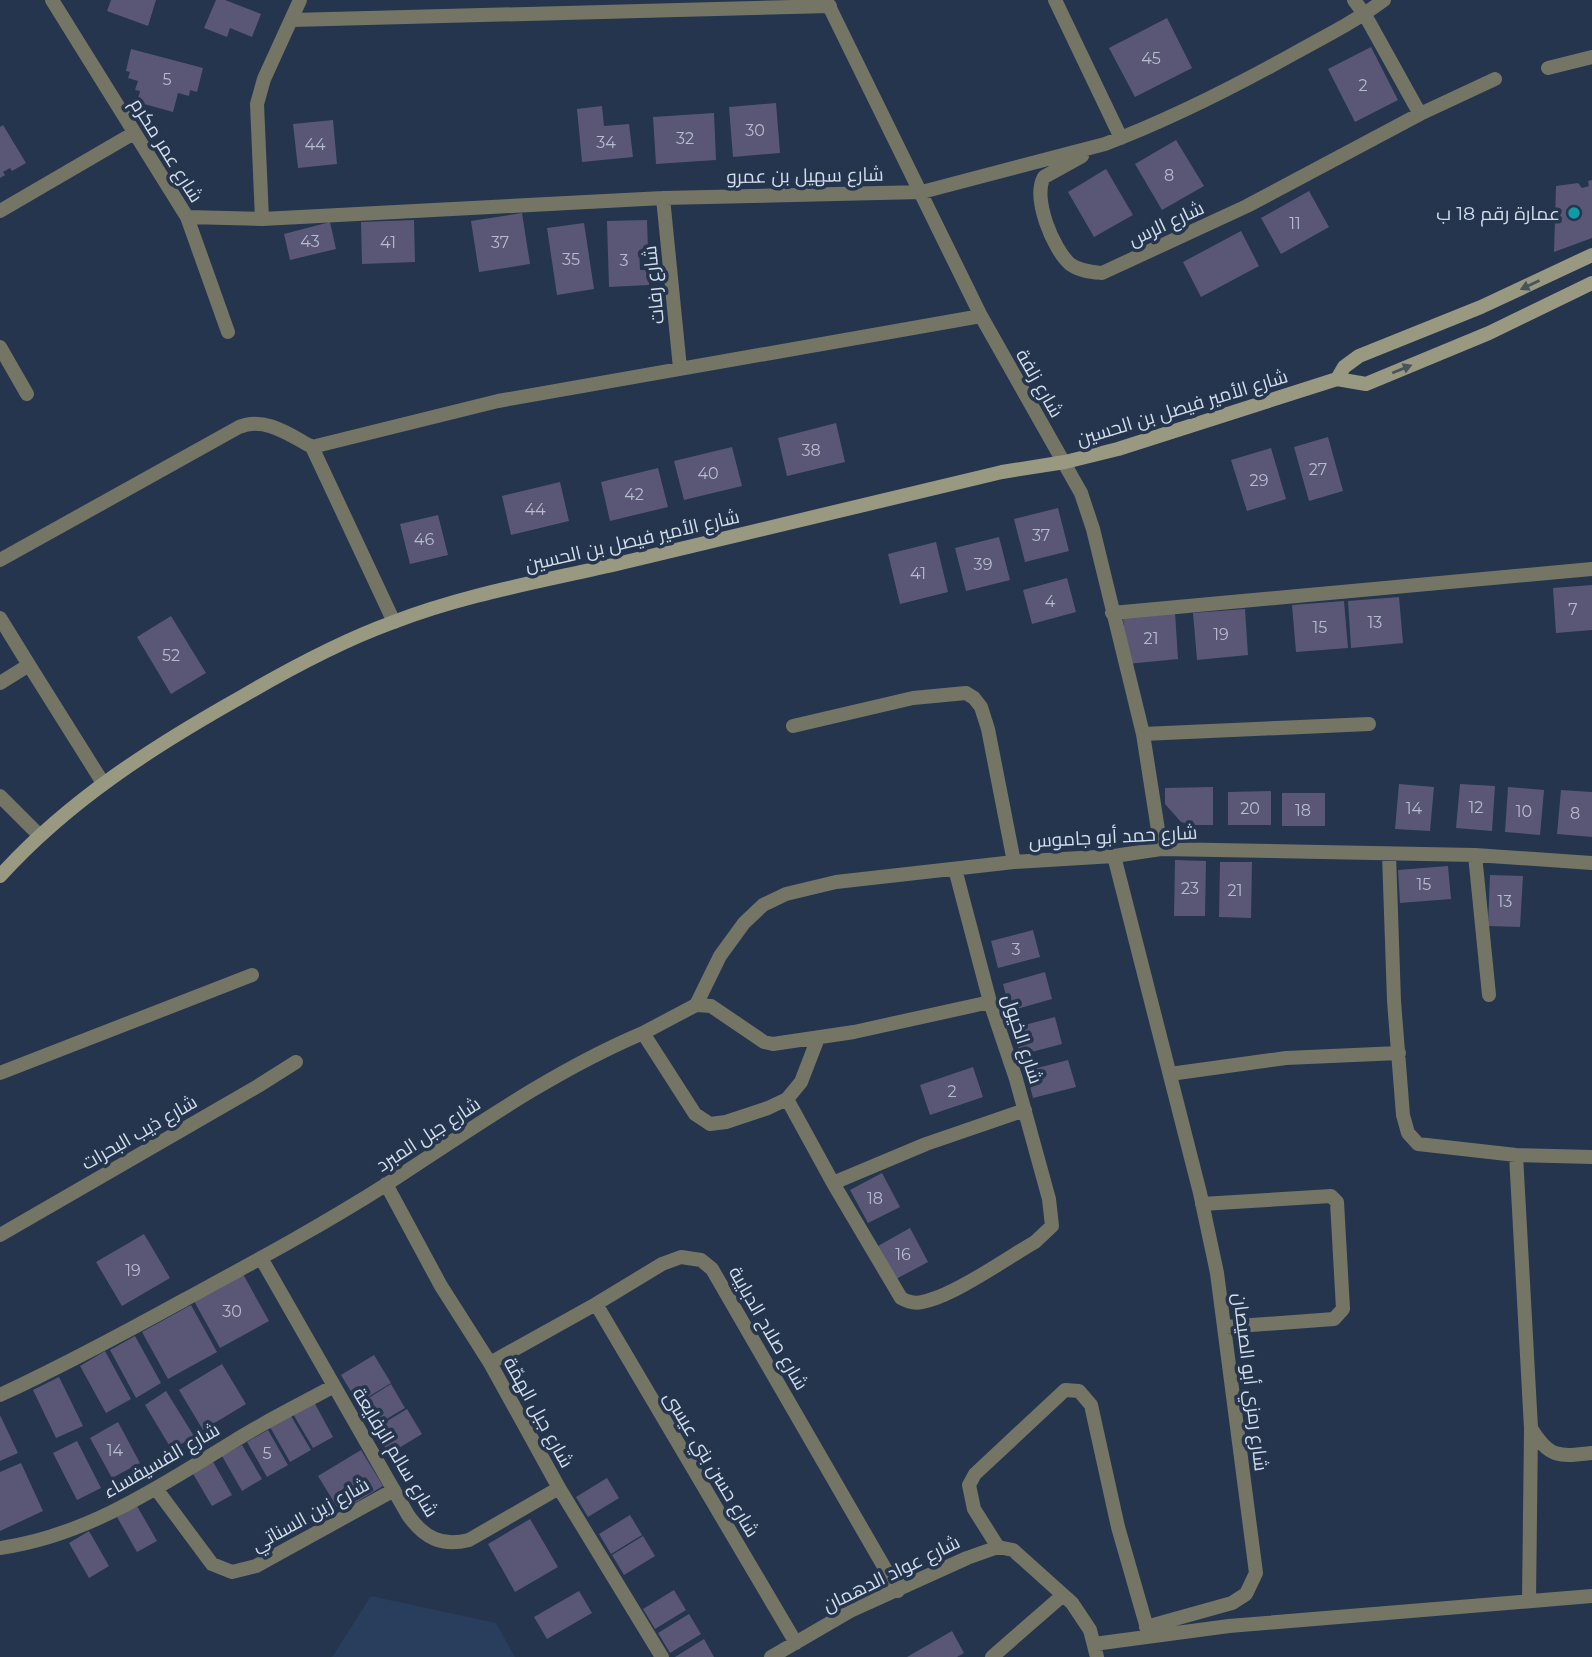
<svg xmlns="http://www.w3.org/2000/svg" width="1592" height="1657" font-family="Montserrat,Cairo,sans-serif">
<rect width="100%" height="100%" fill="#24354d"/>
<path fill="#293d5c" d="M371,1596l125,27 19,34h-183z"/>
<path fill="#5a5776" d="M111,0h45l-8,26 -41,-15z
M216,0h9l36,14 -9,23 -22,-9 -3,9 -23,-9z
M1167,18l25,50 -57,29 -26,-49z
M1371,47l27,53 -43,22 -27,-53z
M131,49l72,19 -6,24 -7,-2 -1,6 -11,-3 -5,19 -36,-10 3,-11 -5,-1 3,-9 -10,-3 2,-6 -4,-1z
M776,103l4,50 -47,4 -4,-50z
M602,106l2,20 25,-2 4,33 -51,5 -5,-53z
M714,113l2,47 -60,4 -3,-47z
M333,120l4,44 -39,4 -5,-44z
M3,125l23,38 -14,8 -2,-3 -7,4 2,3 -5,3v-51z
M1176,140l28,46 -42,24 -27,-46z
M1106,169l27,46 -39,22 -26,-45z
M1592,180v58l-38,14 2,-66 22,-3 4,5 7,-2 -1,-5z
M1309,191l20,36 -48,27 -20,-36z
M522,213l8,51 -51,8 -8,-51z
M414,220l1,42 -53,2 -1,-42z
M647,220l1,30h-9l1,20h8l1,15 -40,2 -2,-66z
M330,222l6,27 -46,11 -6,-26z
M584,223l10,66 -37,6 -10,-67z
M1241,231l18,35 -58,31 -18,-35z
M836,423l9,39 -58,14 -9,-38z
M1328,437l15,54 -34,10 -15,-54z
M732,447l10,39 -58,14 -10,-39z
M1271,448l15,51 -39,12 -16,-51z
M658,468l10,39 -58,14 -9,-39z
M560,482l9,39 -58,14 -9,-39z
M1058,508l11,43 -44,11 -11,-43z
M438,515l10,40 -38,9 -10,-40z
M999,537l11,43 -44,11 -11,-43z
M936,542l12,50 -48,12 -12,-50z
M1067,578l9,34 -44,12 -9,-34z
M1592,585v45l-36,3 -3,-45z
M1399,597l4,46 -52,5 -3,-47z
M1344,601l4,47 -52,4 -4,-47z
M1245,609l3,46 -51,5 -4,-47z
M1175,613l3,46 -51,5 -4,-47z
M171,616l35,57 -35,21 -34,-57z
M1399,784l35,3 -4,44 -35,-2z
M1460,784l35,2 -3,45 -36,-3z
M1213,787v38h-21l-11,-3 -16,-18v-16z
M1508,787l36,3 -4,45 -35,-3z
M1561,790l31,2v45l-35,-3z
M1271,791v34h-43v-33z
M1282,793h43v33h-43z
M1175,860l31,1 -1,55h-31z
M1220,862h32l-1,56 -32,-1z
M1448,866l3,33 -51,4 -2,-33z
M1490,875l33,1 -3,51 -32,-1z
M1033,930l7,27 -42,11 -7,-27z
M1045,972l7,27 -42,12 -7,-27z
M1055,1017l7,27 -42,11 -7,-27z
M1068,1060l8,27 -43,11 -7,-27z
M973,1067l10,30 -53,18 -10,-30z
M882,1173l18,34 -32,16 -18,-33z
M910,1228l18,34 -32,17 -18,-33z
M144,1234l26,44 -48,28 -26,-44z
M243,1274l26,47 -49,27 -26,-47z
M191,1305l26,47 -49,27 -26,-47z
M135,1336l26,47 -25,15 -26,-48z
M105,1351l26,48 -25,14 -26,-47z
M374,1355l17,28 -33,20 -17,-28z
M222,1364l24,40 -43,26 -24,-40z
M59,1377l24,49 -27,12 -23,-48z
M391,1384l14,24 -32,19 -14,-23z
M166,1391l28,45 -22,14 -27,-45z
M314,1402l19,35 -20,11 -20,-34z
M407,1409l15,25 -33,20 -15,-25z
M0,1415l18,38 -18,8z
M291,1416l20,34 -21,12 -20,-35z
M118,1422l22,41 -28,15 -22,-40z
M268,1430l20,35 -21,12 -20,-35z
M77,1441l24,47 -24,12 -24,-47z
M242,1445l20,34 -20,12 -20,-35z
M361,1450l22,36 -43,26 -22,-36z
M212,1460l20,35 -20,11 -20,-34z
M21,1463l22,48 -43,20v-59z
M607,1478l12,20 -31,19 -12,-20z
M137,1506l20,35 -20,11 -20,-35z
M630,1515l12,20 -31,19 -12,-20z
M530,1519l28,48 -43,25 -27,-48z
M89,1531l20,35 -20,12 -20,-35z
M643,1536l12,20 -31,19 -12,-20z
M674,1590l12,20 -31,19 -12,-20z
M579,1591l13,22 -45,26 -13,-22z
M689,1614l12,20 -31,19 -12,-20z
M952,1631l12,22 -7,4h-50z
M704,1639l10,18h-39z"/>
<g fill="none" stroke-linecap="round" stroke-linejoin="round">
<path stroke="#757566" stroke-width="14" d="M52,0l135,217 41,115
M826,0l155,316 100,177 12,36 50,205 18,115
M1055,0l66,138
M1354,0l11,15 55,99
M292,20l538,-14
M1548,68l44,-11
M1082,156l-38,21c-12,21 9,72 26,87 9,7 22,8 32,9l145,-67 173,-92 75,-35
M663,198l17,170
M0,211l134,-78
M187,217l75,2 401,-21 259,-6 183,-48c66,-25 129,-57 190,-91 31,-17 61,-32 89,-53
M262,219l-5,-115 7,-25 36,-79
M0,347l27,47
M312,447l186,-46 483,-85
M0,560l239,-133c25,-11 51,8 73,20l82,175
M1112,613l480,-44
M0,618l29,47 -29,18
M29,665l74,118
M793,726l120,-28 53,-5 8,5 7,9 7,22 26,133
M1143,734l226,-10
M0,796l39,39
M1389,854l5,147 9,114 5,18 10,11 98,11 76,2
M1475,855l14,140
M1114,856l86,337 17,80 39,300 -10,21 -14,9 -86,24
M955,869l35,133 26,77 33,120 3,27 -17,16c-28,16 -83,55 -113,60 -8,2 -14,0 -21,-4l-68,-115 93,-39 99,-34
M696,1005l24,-49 24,-33 19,-18 23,-11 50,-12 178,-20 100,-6 47,-7 314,6 117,8
M643,1033l53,-28 15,1 53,36 9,2 81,-12 136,-30
M0,1073l252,-98
M1170,1074l116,-16 113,-5
M787,1099l46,84
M1516,1155l15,273c18,30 28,29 61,25
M386,1184l55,102 49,77 69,125 103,169
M1202,1204l129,-8 6,6 6,107 -9,10 -109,8
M0,1235l258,-149 38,-24
M261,1258l147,257c16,23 34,32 61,25l90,-52
M596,1304l200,339
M490,1363l106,-59 66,-40 19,-7 20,3 11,9 186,322
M0,1395c63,-29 124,-62 184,-95 68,-37 137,-74 203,-116 83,-54 164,-112 256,-151l52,81 15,10 16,-2 42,-14 19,-9 14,-17 17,-44
M157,1490l55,74 20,8 24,-6 138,-76
M998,1547l-24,-38 -5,-24 6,-11 90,-84 14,1 12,14 27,122 31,108
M0,1548c86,-12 159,-61 231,-105 33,-21 68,-38 103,-57
M1529,1601l2,-172
M1094,1644l135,-18 363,-30
M771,1657l81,-47 115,-52 31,-11 15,3 59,53 18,27 7,27
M992,1657l70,-61"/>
<path stroke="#999981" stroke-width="14" d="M1337,379l7,-12 15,-11 122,-49 111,-52
M0,876c69,-76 154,-130 243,-180 48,-28 96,-54 148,-73 74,-29 153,-42 230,-60 127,-31 254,-61 381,-91l63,-10 53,-13 219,-70 29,5 123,-51 103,-50"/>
</g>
<defs><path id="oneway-solid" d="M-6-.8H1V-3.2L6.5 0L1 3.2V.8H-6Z" transform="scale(1.75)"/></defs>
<g fill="#47535d">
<use href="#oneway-solid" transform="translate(1530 285) rotate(155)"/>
<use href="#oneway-solid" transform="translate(1402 369) rotate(-22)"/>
</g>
<circle fill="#0f9aa8" stroke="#24354d" stroke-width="2.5" cx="1574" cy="213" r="7"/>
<g text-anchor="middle" stroke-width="7" stroke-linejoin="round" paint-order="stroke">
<g font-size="16" fill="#b5bccf">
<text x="1151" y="64">45</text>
<text x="167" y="85">5</text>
<text x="1363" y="91">2</text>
<text x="755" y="136">30</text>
<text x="685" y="144">32</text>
<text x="606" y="148">34</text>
<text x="315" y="150">44</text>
<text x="1169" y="181">8</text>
<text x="1295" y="229">11</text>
<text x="310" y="247">43</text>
<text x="388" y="248">41</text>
<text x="500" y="248">37</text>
<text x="571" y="265">35</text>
<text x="624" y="266">3</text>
<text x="811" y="456">38</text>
<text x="1318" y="475">27</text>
<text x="708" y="479">40</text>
<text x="1259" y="486">29</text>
<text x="634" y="500">42</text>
<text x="535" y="515">44</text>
<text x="1041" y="541">37</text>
<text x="424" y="545">46</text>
<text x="983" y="570">39</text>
<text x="918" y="579">41</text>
<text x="1050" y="607">4</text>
<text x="1573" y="615">7</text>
<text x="1375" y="628">13</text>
<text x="1320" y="633">15</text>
<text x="1221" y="640">19</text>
<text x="1151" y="644">21</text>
<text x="171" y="661">52</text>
<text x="1476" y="813">12</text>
<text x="1250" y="814">20</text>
<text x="1414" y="814">14</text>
<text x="1303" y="816">18</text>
<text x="1524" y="817">10</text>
<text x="1575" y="819">8</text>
<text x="1424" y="890">15</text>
<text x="1190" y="894">23</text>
<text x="1235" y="896">21</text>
<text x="1505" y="907">13</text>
<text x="1016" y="955">3</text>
<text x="952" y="1097">2</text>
<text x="875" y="1204">18</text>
<text x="903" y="1260">16</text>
<text x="133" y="1276">19</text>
<text x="232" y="1317">30</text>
<text x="115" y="1456">14</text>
<text x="267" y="1459">5</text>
</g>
<g font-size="19" fill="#d3deed" stroke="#24354d">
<text transform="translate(167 150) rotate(58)" y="7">شارع عمر مكرم</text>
<text transform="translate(805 175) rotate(-1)" y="7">شارع سهيل بن عمرو</text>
<text transform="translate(1166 223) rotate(-25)" y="7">شارع الرس</text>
<text transform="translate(653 285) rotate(-96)" y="7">شارع رفات</text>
<text transform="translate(1040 383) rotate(60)" y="7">شارع زلفة</text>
<text transform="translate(1182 407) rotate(-17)" y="7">شارع الأمير فيصل بن الحسين</text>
<text transform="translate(632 540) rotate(-13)" y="7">شارع الأمير فيصل بن الحسين</text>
<text transform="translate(1113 836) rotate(-3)" y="7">شارع حمد أبو جاموس</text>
<text transform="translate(1023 1039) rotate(72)" y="7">شارع الخيول</text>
<text transform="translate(139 1132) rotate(-30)" y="7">شارع ذيب البحرات</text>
<text transform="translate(428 1134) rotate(-33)" y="7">شارع جبل المبرد</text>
<text transform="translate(769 1328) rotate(60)" y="7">شارع صلاح الدبايبة</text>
<text transform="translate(1251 1382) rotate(83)" y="7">شارع رمزي أبو الصيصان</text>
<text transform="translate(539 1412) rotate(61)" y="7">شارع جبل الهمّة</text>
<text transform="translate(396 1452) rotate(59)" y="7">شارع سالم الرفايعة</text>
<text transform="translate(161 1460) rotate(-30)" y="7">شارع الفسيفساء</text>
<text transform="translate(712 1464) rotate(59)" y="7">شارع حسن بني عيسى</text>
<text transform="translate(310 1514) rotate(-29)" y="7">شارع زين السناتي</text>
<text transform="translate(891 1573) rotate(-26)" y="7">شارع عواد الدهمان</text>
</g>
<g font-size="19" fill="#d3deed" stroke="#24354d" text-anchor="end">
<text x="1560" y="220">عمارة رقم 18 ب</text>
</g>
</g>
</svg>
